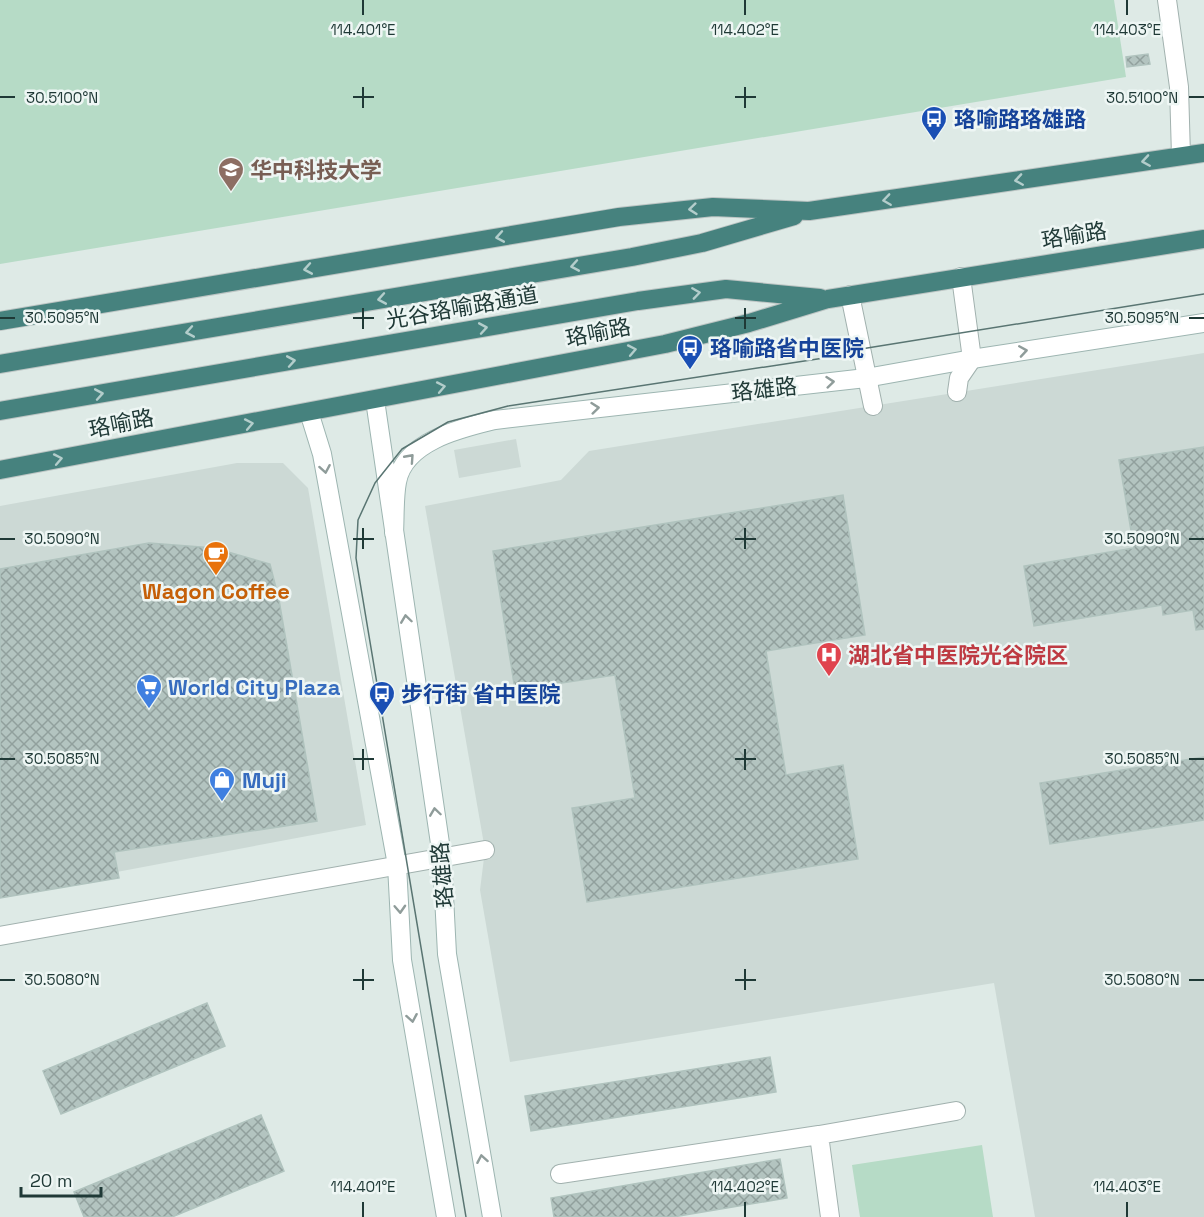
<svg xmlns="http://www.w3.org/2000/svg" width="1204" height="1217" font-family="'Space Grotesk','Noto Sans SC',sans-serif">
<defs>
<pattern id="building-cross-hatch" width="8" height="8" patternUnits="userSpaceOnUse" patternTransform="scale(1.5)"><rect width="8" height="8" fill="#b3c4c0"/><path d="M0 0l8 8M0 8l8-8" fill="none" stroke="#91a09d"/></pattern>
</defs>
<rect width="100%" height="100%" fill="#deeae6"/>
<path fill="#ccd9d5" d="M1204,353v864h-169l-41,-234 -484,79 -30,-172 5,-40 -60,-344 136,-26 28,-29z
M516,439l5,28 -62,11 -5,-28z
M237,463h46l25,25 58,337 -366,69v-388z"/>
<path fill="#b6dbc6" d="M0,0h1114l12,77 -1126,187z
M982,1145l11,72h-133l-8,-52z"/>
<path fill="url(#building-cross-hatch)" stroke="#b0c3be" stroke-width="1.5" d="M1148,54l2,10 -23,3 -1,-10z
M1204,447v182l-8,1 -3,-20 -30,5 -1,-10 -128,21 -10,-60 110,-18 -15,-88z
M843,495l22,140 -99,16 20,124 57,-10 15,94 -271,43 -15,-94 63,-10 -20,-123 -100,15 -22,-139z
M149,543l65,5 56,16 9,36 38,221 -203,31 5,26 -119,20v-329z
M1204,757v63l-154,24 -10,-61z
M207,1003l18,43 -164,68 -18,-43z
M770,1057l6,35 -245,39 -6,-35z
M261,1115l23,56 -112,46h-88l-10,-25z
M780,1159l7,39 -114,19h-119l-3,-19z"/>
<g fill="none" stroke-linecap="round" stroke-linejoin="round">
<defs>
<path id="minor" d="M1167,0l12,87 2,69
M850,295l23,111
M957,392l2,-14 13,-19 -11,-82
M0,936l485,-86
M560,1174l259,-39
M830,1217l-11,-82 137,-24"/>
<path id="secondary" d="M375,400l67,457 5,97 45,263
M309,412l13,42 75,411 5,95 44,257
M394,533c1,-17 0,-35 3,-51 7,-41 65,-54 98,-62l371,-42 106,-19 232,-36"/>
<path id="trunk" d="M0,321l619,-104 94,-10 96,4 395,-58
M0,364l632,-107 70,-14 92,-27
M0,411l638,-110 88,-12 94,9
M0,470l665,-126 84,-21 79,-24 376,-60"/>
</defs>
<use href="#minor" stroke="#a1b1ae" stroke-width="20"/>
<use href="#secondary" stroke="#9db5b1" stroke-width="20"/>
<use href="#trunk" stroke="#bcc4c3" stroke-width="20"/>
<use href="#minor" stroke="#fff" stroke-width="18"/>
<use href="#secondary" stroke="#fff" stroke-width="18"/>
<use href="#trunk" stroke="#46827e" stroke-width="18"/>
<path stroke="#597572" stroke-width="1.5" d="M466,1217l-110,-659 2,-38 17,-37 27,-34 46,-27 60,-16 316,-48 37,-9 343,-55"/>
</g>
<defs><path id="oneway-chevron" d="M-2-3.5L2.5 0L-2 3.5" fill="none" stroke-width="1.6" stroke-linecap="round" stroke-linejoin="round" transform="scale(1.5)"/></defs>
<g stroke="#b3cdcb">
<use href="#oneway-chevron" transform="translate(1146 161) rotate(171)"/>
<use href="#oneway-chevron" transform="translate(1019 180) rotate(171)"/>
<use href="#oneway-chevron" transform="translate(887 200) rotate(172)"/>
<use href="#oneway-chevron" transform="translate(693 209) rotate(174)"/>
<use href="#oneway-chevron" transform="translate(500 237) rotate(170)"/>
<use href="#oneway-chevron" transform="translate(575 266) rotate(170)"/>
<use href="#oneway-chevron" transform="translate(308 269) rotate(170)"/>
<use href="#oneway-chevron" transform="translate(696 293) rotate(-8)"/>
<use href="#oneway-chevron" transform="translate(382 299) rotate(170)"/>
<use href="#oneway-chevron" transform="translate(483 328) rotate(-10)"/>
<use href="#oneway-chevron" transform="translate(190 332) rotate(170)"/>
<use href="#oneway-chevron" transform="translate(632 350) rotate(-11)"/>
<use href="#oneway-chevron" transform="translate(291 361) rotate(-10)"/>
<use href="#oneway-chevron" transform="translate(441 387) rotate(-11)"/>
<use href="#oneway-chevron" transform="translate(99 394) rotate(-10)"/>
<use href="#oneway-chevron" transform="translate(249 424) rotate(-11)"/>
<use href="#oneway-chevron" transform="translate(58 459) rotate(-11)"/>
</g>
<g stroke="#8f9c9a">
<use href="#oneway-chevron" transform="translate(1023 351) rotate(-9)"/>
<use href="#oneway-chevron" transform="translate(830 382) rotate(-6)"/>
<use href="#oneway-chevron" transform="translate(595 408) rotate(-6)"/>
<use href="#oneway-chevron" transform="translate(410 458) rotate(-48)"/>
<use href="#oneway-chevron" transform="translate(325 469) rotate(80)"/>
<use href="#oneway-chevron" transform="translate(406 619) rotate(-98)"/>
<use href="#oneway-chevron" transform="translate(435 812) rotate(-98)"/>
<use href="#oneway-chevron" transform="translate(400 909) rotate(87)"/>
<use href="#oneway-chevron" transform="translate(412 1018) rotate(80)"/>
<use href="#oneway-chevron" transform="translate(482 1159) rotate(-100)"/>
</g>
<path fill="none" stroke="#1f3936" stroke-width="2" d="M363,0v15M745,0v15M1127,0v15M363,87v21M745,87v21M0,97h15M353,97h21M735,97h21M1189,97h15M363,308v21M745,308v21M0,318h15M353,318h21M735,318h21M1189,318h15M363,528v21M745,528v21M0,539h15M353,539h21M735,539h21M1189,539h15M363,749v21M745,749v21M0,759h15M353,759h21M735,759h21M1189,759h15M363,969v21M745,969v21M0,980h15M353,980h21M735,980h21M1189,980h15M363,1202v15M745,1202v15M1127,1202v15"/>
<defs>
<symbol id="bus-pin" viewBox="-11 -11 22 30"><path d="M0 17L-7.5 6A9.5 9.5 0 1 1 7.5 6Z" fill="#1a4fb4" stroke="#eef6f4"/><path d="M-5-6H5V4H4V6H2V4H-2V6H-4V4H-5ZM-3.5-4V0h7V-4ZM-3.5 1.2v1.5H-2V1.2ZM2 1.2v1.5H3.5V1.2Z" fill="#fff"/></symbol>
<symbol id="university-pin" viewBox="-11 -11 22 30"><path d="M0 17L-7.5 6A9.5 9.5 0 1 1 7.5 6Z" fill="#8d6e63" stroke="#eef6f4"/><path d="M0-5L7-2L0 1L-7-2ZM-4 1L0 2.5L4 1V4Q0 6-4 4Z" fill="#fff"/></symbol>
<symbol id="cafe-pin" viewBox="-11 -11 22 30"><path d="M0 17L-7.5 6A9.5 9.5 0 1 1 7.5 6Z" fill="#e8710a" stroke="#eef6f4"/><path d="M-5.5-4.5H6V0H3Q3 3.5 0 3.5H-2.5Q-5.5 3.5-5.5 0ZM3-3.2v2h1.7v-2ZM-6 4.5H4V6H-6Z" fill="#fff"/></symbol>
<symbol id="hospital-pin" viewBox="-11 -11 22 30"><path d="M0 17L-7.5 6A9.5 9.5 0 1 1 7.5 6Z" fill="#e0444e" stroke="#eef6f4"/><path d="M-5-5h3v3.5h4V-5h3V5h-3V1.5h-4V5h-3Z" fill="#fff"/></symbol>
<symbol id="supermarket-pin" viewBox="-11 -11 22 30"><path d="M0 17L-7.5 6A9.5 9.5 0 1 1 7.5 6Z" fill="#3f7fe0" stroke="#eef6f4"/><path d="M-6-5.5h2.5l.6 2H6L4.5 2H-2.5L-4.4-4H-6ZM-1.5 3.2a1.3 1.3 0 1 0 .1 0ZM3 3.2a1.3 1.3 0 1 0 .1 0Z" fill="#fff"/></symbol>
<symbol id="shop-pin" viewBox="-11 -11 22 30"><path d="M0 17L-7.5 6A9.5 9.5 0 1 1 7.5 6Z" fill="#3f7fe0" stroke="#eef6f4"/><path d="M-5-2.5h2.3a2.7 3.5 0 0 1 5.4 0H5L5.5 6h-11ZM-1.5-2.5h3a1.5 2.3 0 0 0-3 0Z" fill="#fff"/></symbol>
</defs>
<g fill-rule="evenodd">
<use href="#bus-pin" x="919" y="104" width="30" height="40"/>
<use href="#university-pin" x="216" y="155" width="30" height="40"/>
<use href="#bus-pin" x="675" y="333" width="30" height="40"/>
<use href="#cafe-pin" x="201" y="539" width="30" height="40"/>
<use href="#hospital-pin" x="814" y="640" width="30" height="40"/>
<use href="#supermarket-pin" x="134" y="672" width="30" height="40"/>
<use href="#bus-pin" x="367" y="679" width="30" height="40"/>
<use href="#shop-pin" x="207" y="765" width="30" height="40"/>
</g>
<g text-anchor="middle" stroke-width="5" stroke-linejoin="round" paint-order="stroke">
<g font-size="22" font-weight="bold" fill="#164399" stroke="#eef6f4" text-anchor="start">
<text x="954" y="127">珞喻路珞雄路</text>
<text x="710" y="356">珞喻路省中医院</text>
<text x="401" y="702">步行街 省中医院</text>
</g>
<g font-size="22" font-weight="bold" fill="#785e54" stroke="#eef6f4" text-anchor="start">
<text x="250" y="178">华中科技大学</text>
</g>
<g font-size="22" fill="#1f3936" stroke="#eef6f4">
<text transform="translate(1074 235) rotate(-9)" y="8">珞喻路</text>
<text transform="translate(462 307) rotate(-10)" y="8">光谷珞喻路通道</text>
<text transform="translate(598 332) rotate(-11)" y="8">珞喻路</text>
<text transform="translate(764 389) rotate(-6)" y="8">珞雄路</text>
<text transform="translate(121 423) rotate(-11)" y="8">珞喻路</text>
<text transform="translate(442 875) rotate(-95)" y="8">珞雄路</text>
</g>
<g font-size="22" font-weight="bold" fill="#c56008" stroke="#eef6f4">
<text x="216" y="599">Wagon Coffee</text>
</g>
<g font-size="22" font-weight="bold" fill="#be3a42" stroke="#eef6f4" text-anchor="start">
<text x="848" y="663">湖北省中医院光谷院区</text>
</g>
<g font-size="22" font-weight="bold" fill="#366cbe" stroke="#eef6f4" text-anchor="start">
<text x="168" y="695">World City Plaza</text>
<text x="242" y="788">Muji</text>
</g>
</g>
<g font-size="15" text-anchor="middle" fill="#1f3936" stroke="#eef6f4" stroke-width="5" stroke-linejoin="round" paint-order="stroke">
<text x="363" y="35">114.401°E</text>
<text x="745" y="35">114.402°E</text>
<text x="1127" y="35">114.403°E</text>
<text x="62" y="103">30.5100°N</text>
<text x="1142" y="103">30.5100°N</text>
<text x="62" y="323">30.5095°N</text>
<text x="1142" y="323">30.5095°N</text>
<text x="62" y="544">30.5090°N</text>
<text x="1142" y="544">30.5090°N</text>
<text x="62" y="764">30.5085°N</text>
<text x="1142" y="764">30.5085°N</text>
<text x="62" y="985">30.5080°N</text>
<text x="1142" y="985">30.5080°N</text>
<text x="363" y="1192">114.401°E</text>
<text x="745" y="1192">114.402°E</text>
<text x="1127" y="1192">114.403°E</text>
</g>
<path d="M21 1187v9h80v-9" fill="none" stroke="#1f3936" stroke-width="3"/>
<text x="30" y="1187" font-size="18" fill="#1f3936" stroke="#eef6f4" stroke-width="4.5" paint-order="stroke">20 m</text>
</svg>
